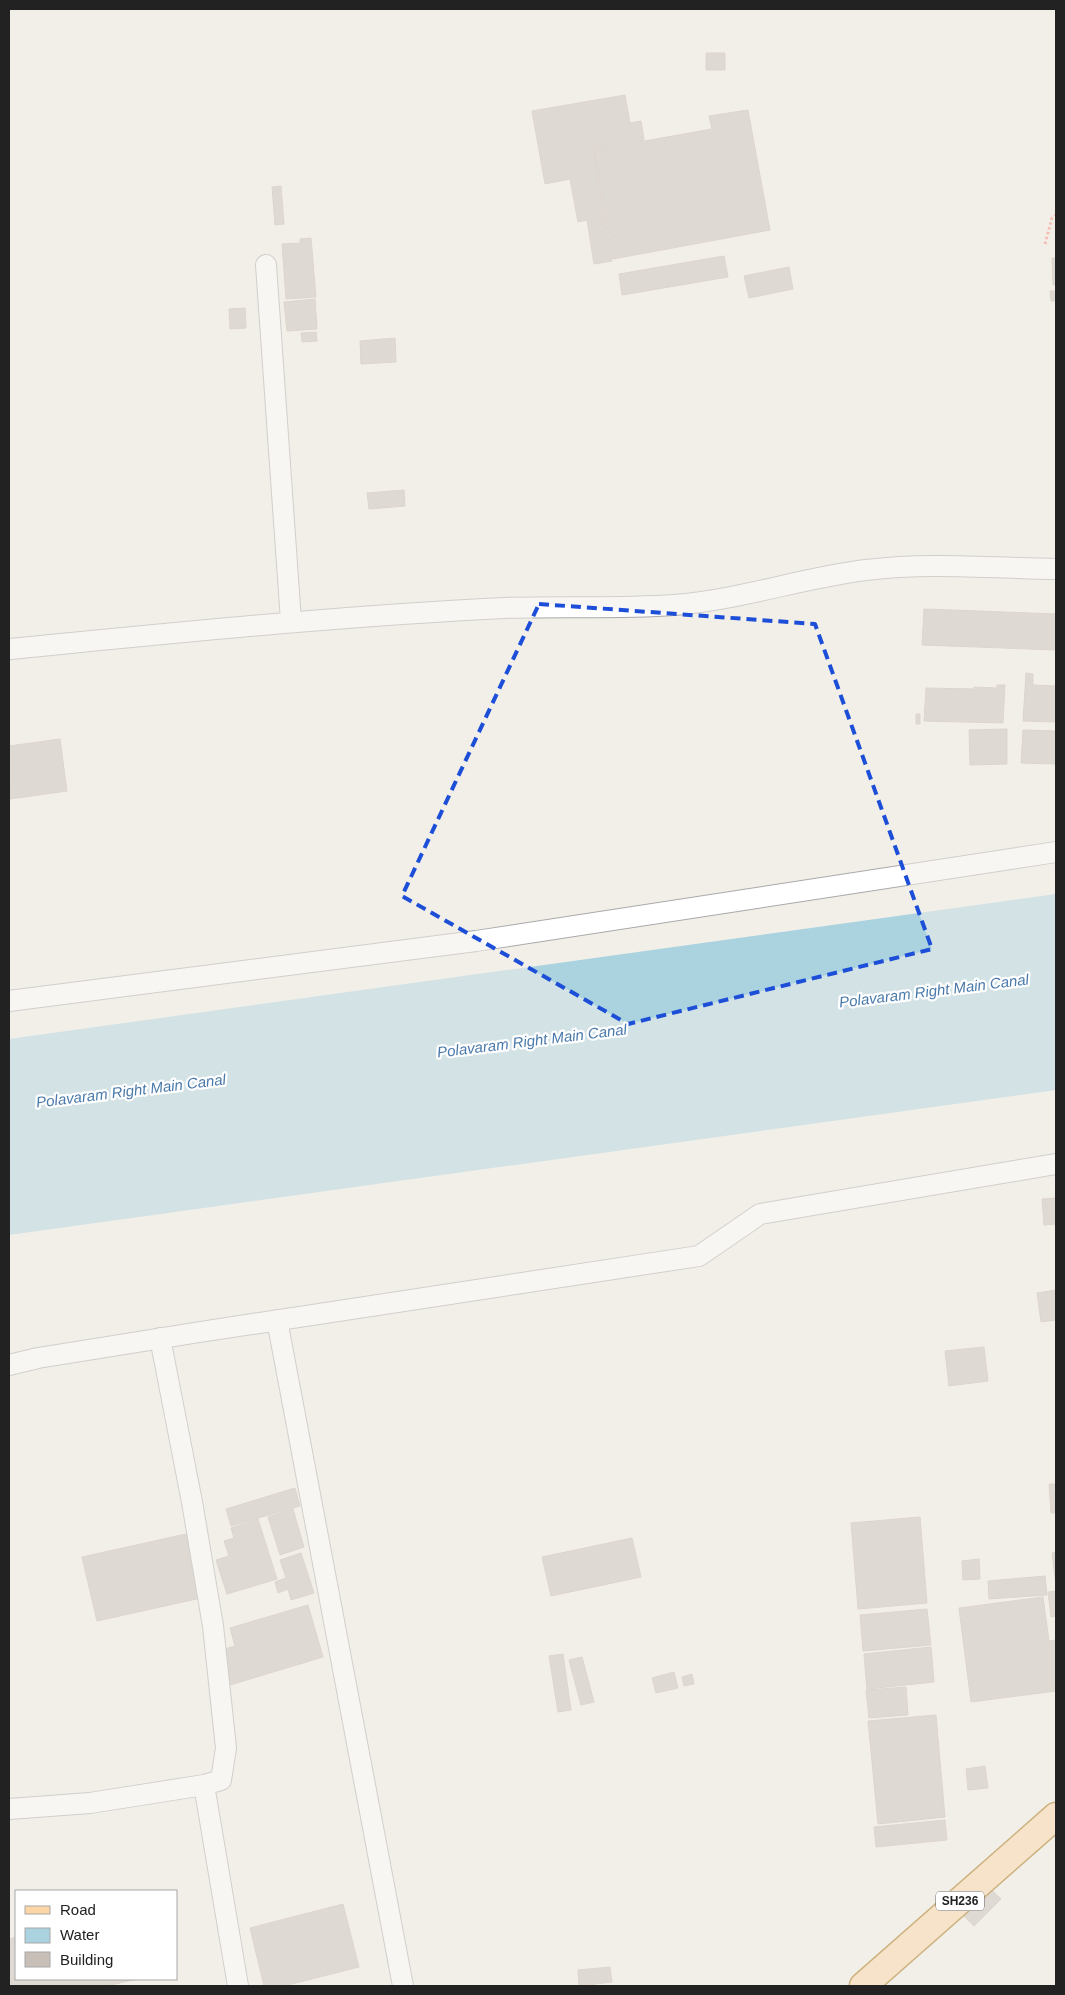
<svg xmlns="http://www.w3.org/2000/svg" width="1065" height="1995" font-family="Arial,sans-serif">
<rect width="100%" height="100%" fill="#f2efe9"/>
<path fill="#aad3df" d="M1056,894v196l-1047,145v-196z"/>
<path fill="#c7bfb8" stroke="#c4b6ab" d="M706,53h19v17h-19z
M625,95l5,28 11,-2 3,19 -51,9 19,112 -18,3 -7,-44 -9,2 -8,-43 -25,5 -13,-73z
M748,110l22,120 -157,29 -19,-109 118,-21 -3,-13z
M281,186l3,38 -9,1 -3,-38z
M311,238l5,59 -30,2 -4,-55 18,-1v-4z
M724,256l4,21 -106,18 -3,-21z
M1052,258h4v27h-3z
M789,267l4,22 -44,9 -5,-22z
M1050,291h6v10h-5z
M315,299l2,30 -30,2 -3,-29z
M245,308l1,20 -16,1 -1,-20z
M316,332l1,9 -15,1 -1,-9z
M395,338l1,24 -35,2 -1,-23z
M404,490l1,16 -36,3 -2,-16z
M924,609l132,5v36l-134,-5z
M1026,673l7,1v11l23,1v36l-33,-1z
M997,685h8l-2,38 -79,-2 2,-33 48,1v-2l23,1z
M916,714h4v10h-4z
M1007,729v35l-37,1 -1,-35z
M1023,730l33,1v33l-35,-1z
M60,739l7,52 -57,8 -1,-53z
M1056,1198v26l-12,1 -2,-26z
M1056,1290v30l-15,2 -4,-29z
M984,1347l4,34 -39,5 -4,-35z
M1049,1484h7v29h-5z
M295,1488l5,18 -69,20 -5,-17z
M293,1509l11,38 -24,8 -12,-38z
M920,1517l7,86 -69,6 -7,-86z
M258,1519l19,60 -50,15 -11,-34 13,-4 -5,-15 10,-3 -3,-10z
M186,1534l15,64 -104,23 -15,-64z
M632,1538l9,39 -90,19 -9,-39z
M1056,1552v34l-4,-33z
M301,1553l13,40 -23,7 -3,-11 -10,4 -3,-11 11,-4 -6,-18z
M979,1559l1,20 -17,1 -1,-19z
M1045,1576l2,19 -58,4 -1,-18z
M1056,1591v25l-5,1 -3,-25z
M1043,1597l6,44 7,-1v51l-85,11 -12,-94z
M308,1605l15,52 -93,28 -10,-35 15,-4 -5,-18z
M927,1609l4,36 -68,6 -3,-36z
M931,1647l3,35 -67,7 -3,-35z
M563,1654l8,56 -13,2 -9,-56z
M582,1657l12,45 -13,3 -12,-45z
M674,1672l4,16 -22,5 -4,-15z
M692,1674l2,10 -10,2 -2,-9z
M906,1687l2,28 -39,3 -3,-28z
M936,1715l9,102 -67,7 -10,-103z
M985,1766l3,22 -20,2 -2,-21z
M945,1820l2,20 -71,7 -2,-20z
M989,1887l12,12 -27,27 -12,-12z
M343,1904l16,63 -75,19h-20l-14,-58z
M16,1937v42h121l-30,7h-98v-47z
M610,1967l2,15 -33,4 -1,-16z"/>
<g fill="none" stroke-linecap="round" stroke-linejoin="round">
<defs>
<path id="minor" d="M266,265l25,356
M9,649c165,-16 330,-33 495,-41 57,-2 113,1 170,-3 65,-5 127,-27 192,-35 63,-8 127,-2 190,-1
M9,1001l467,-60 580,-89
M277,1320l126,666
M9,1365l29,-7 162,-26 499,-76 61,-42 296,-50
M204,1785l34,201
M9,1809l81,-6 114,-18 17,-5 5,-32 -13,-122 -21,-124 -32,-164"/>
<path id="major" d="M863,1986l193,-170"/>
</defs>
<use href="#minor" stroke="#a9a9a9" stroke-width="22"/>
<use href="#major" stroke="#a06b00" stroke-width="29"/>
<path stroke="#fa8072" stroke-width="3" stroke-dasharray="2.5 2.5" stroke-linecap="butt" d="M1045,244l7,-26 4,-3"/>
<use href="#minor" stroke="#fff" stroke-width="20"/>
<use href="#major" stroke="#fcd6a4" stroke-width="26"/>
</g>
<path d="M0 0H1065V1995H0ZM539,604l276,20 117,325 -304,75 -226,-128z" fill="#f2efe9" fill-opacity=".55" fill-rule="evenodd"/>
<path fill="none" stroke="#1d4ed8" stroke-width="4" stroke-dasharray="10 6" stroke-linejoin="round" d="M539,604l276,20 117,325 -304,75 -226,-128z"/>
<g text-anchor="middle" stroke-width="4.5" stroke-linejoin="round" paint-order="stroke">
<rect fill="#fff" stroke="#646464" stroke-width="1" x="936" y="1891.5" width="48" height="19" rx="4"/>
<g font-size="12" font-weight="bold" fill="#222">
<text x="960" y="1905">SH236</text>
</g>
<g font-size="15" font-style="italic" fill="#4a7aab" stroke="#fff">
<text transform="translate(934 991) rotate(-7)" y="5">Polavaram Right Main Canal</text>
<text transform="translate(532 1041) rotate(-7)" y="5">Polavaram Right Main Canal</text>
<text transform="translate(131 1091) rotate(-7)" y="5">Polavaram Right Main Canal</text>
</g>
</g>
<rect width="1065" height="1995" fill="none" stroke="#222222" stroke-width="20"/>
<rect x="15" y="1890" width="162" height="90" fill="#ffffff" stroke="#a7a7a7"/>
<rect x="25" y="1906" width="25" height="8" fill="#fcd6a4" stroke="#a7a7a7"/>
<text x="60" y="1915" font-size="15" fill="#222222">Road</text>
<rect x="25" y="1928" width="25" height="15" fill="#aad3df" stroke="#a7a7a7"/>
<text x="60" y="1940" font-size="15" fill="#222222">Water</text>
<rect x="25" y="1952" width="25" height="15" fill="#c7bfb8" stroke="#a7a7a7"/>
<text x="60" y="1965" font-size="15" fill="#222222">Building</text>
</svg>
